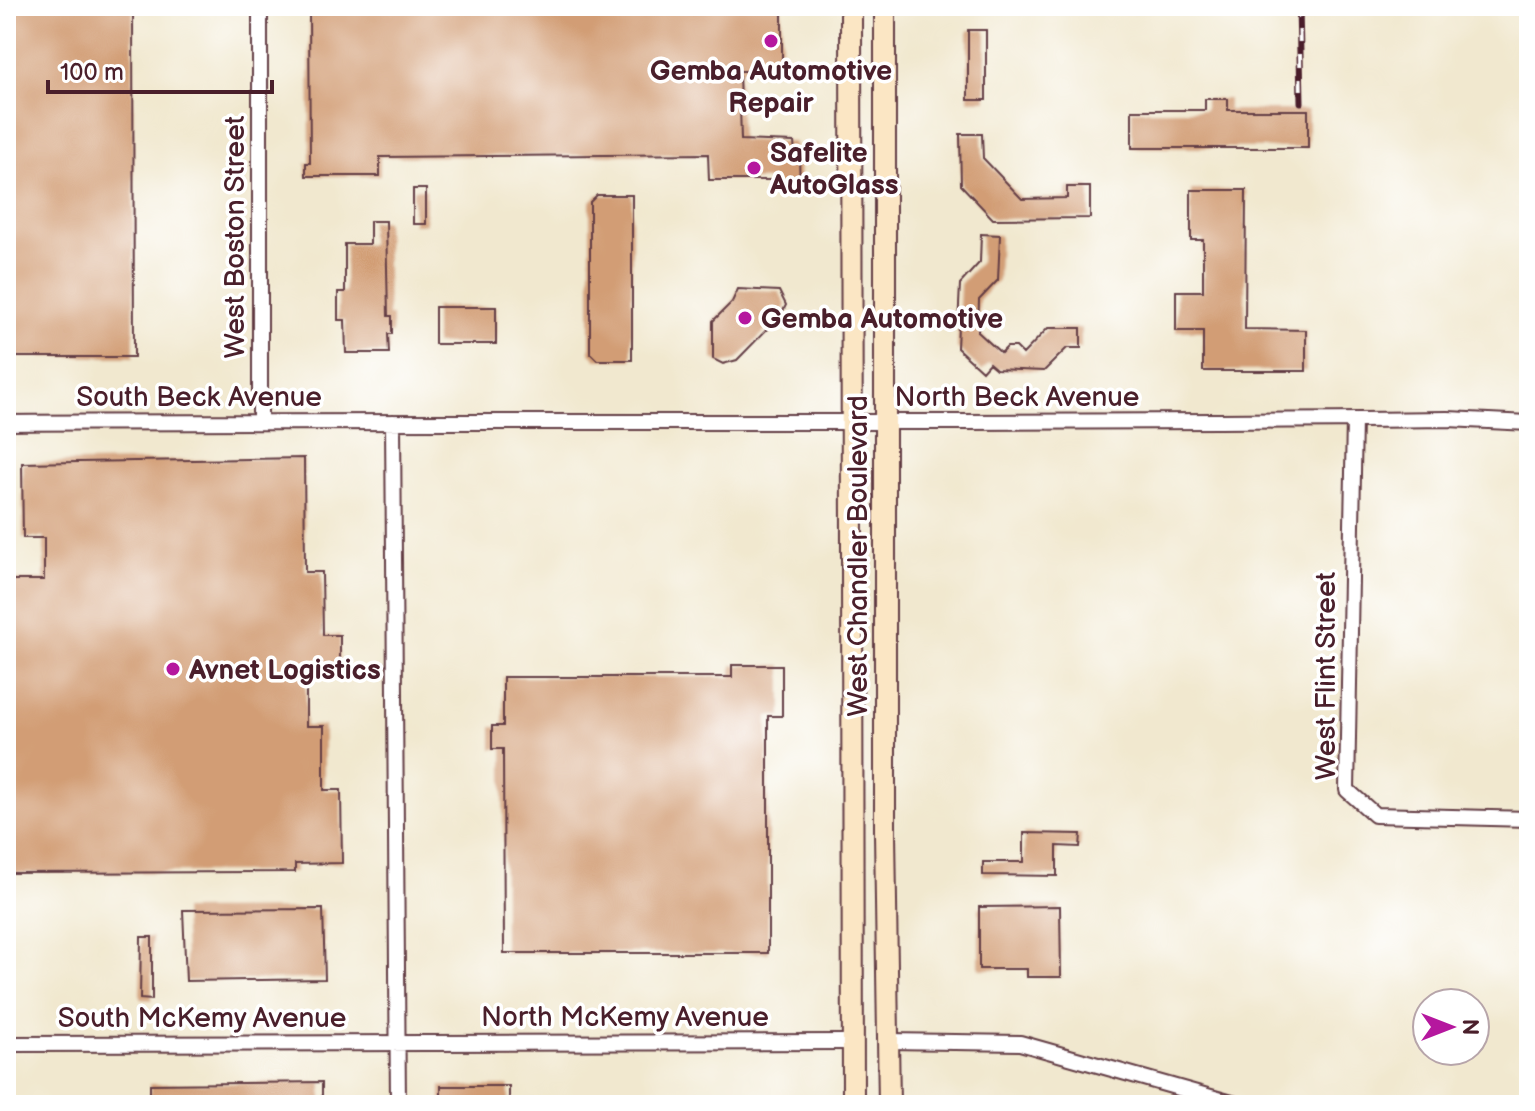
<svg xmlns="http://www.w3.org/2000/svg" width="1535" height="1111" font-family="'Balsamiq Sans',sans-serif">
<rect width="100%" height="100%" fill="#fff"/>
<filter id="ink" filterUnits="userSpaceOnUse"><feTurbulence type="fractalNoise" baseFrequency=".0125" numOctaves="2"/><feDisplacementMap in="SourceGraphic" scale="16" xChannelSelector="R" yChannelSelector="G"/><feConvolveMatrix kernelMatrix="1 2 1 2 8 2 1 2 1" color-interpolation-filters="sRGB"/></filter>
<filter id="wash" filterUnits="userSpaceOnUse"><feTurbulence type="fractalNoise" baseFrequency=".006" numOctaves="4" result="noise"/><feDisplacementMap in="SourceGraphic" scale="32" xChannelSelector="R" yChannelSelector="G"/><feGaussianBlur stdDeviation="1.8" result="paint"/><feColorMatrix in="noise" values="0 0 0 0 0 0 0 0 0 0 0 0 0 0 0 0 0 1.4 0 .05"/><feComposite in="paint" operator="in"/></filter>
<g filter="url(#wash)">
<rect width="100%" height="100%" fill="#f1e8cf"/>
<g id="blocks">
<path fill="#d29d75" d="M6,6h127l1,351h-128z
M309,6h473v65h-43l2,69 53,2 1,11 4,3 1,35h-22l-5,-3v-8h-64l-1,-26 -328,3v19h-74v-13h4z
M968,30h18v70h-18z
M1205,99h23v11h80v38h-176v-38h73z
M960,134h22l1,24 39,41 45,-1v-11h23v31l-97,1 -32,-34z
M413,189h13v35h-13z
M1191,190h55l-1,139 61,1v41h-103v-40h-27v-40h27v-51h-12z
M597,195h35v165h-35l-7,-7v-151z
M370,221h16l2,95h4v18h-4l1,19h-43l-1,-33h-7v-28h7v-48h25z
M981,234l19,1 -2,45 -19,20 -1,32 23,21 6,-6h9l7,7 25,-26h33v20h-14l-23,23 -48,-2 -7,-6 -7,8 -25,-23 3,-64 20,-22z
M738,289l41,2 7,14 -5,10 -44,45 -14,4 -10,-5v-38l19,-19z
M435,307h61v37h-61z
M304,458l1,114h17l1,63h17v41h-34v50h18v64h17l1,73 -47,1v8l-289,1v-293h38v-42h-21l-1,-75z
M732,665h50v51h-14v237h-264l-1,-204h-11v-23h11v-49h229z
M1024,833l57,1 -1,13 -23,-1v30l-74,-1v-13h41z
M1060,906l1,71h-34v-8h-48v-62z
M323,909l2,70 -139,2 -3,-71z
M141,937h11v63l-12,-1z
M322,1082v23h-172v-21z
M441,1086h68v19h-68z"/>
</g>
</g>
<g filter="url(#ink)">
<use href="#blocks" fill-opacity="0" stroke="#633d44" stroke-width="2"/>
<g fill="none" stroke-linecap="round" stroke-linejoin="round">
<defs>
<path id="minor" d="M260,6v413
M1354,420l-7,370 28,25 154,4
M393,422l5,683
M6,423c481,-3 962,2 1442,-4l81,4
M889,1041l131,2 219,62
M6,1044l847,-2"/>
<path id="secondary" d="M851,6l2,1099
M885,6v827l4,272"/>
</defs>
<use href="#minor" stroke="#633d44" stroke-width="18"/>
<use href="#secondary" stroke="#633d44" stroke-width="24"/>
<use href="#minor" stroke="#fff" stroke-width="14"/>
<use href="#secondary" stroke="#fbe6c4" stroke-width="20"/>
<defs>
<path id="rail" d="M1299,6l2,96"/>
</defs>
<use href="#rail" stroke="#4a1f2b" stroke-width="7"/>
<use href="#rail" stroke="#fff" stroke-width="4" stroke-dasharray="12" stroke-linecap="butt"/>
</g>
</g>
<g fill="#b5179e" stroke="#fff" stroke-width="3">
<circle cx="771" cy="41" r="8"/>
<circle cx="754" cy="168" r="8"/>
<circle cx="745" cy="318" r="8"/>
<circle cx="173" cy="669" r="8"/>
</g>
<g text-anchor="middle" stroke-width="7" stroke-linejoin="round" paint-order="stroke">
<g font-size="28" font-weight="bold" fill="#4a1f2b" stroke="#fff" text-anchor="start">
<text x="771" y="80" text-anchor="middle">Gemba Automotive<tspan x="771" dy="32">Repair</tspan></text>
<text x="770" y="162">Safelite<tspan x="770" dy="32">AutoGlass</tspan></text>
<text x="761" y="328">Gemba Automotive</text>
<text x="189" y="679">Avnet Logistics</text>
</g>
<g font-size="28" fill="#4a1f2b" stroke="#fff">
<text transform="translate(234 237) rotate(-90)" y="10">West Boston Street</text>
<text x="199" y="406">South Beck Avenue</text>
<text x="1017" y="406">North Beck Avenue</text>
<text transform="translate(857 556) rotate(-90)" y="10">West Chandler Boulevard</text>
<text transform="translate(1325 676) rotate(-90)" y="10">West Flint Street</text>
<text x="625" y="1026">North McKemy Avenue</text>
<text x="202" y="1027">South McKemy Avenue</text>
</g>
</g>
<rect width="1535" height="1111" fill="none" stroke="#fff" stroke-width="32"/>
<g transform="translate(1451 1027) rotate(90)"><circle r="38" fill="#ffffff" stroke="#b7a5aa" stroke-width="2"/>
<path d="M0-6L14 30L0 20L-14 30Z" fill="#b5179e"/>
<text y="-12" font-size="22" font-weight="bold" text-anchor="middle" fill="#4a1f2b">N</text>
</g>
<path d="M48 80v12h224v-12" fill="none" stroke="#4a1f2b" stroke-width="4"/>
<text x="60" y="80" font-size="24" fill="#4a1f2b" stroke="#ffffff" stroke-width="6" paint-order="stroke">100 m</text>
</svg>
